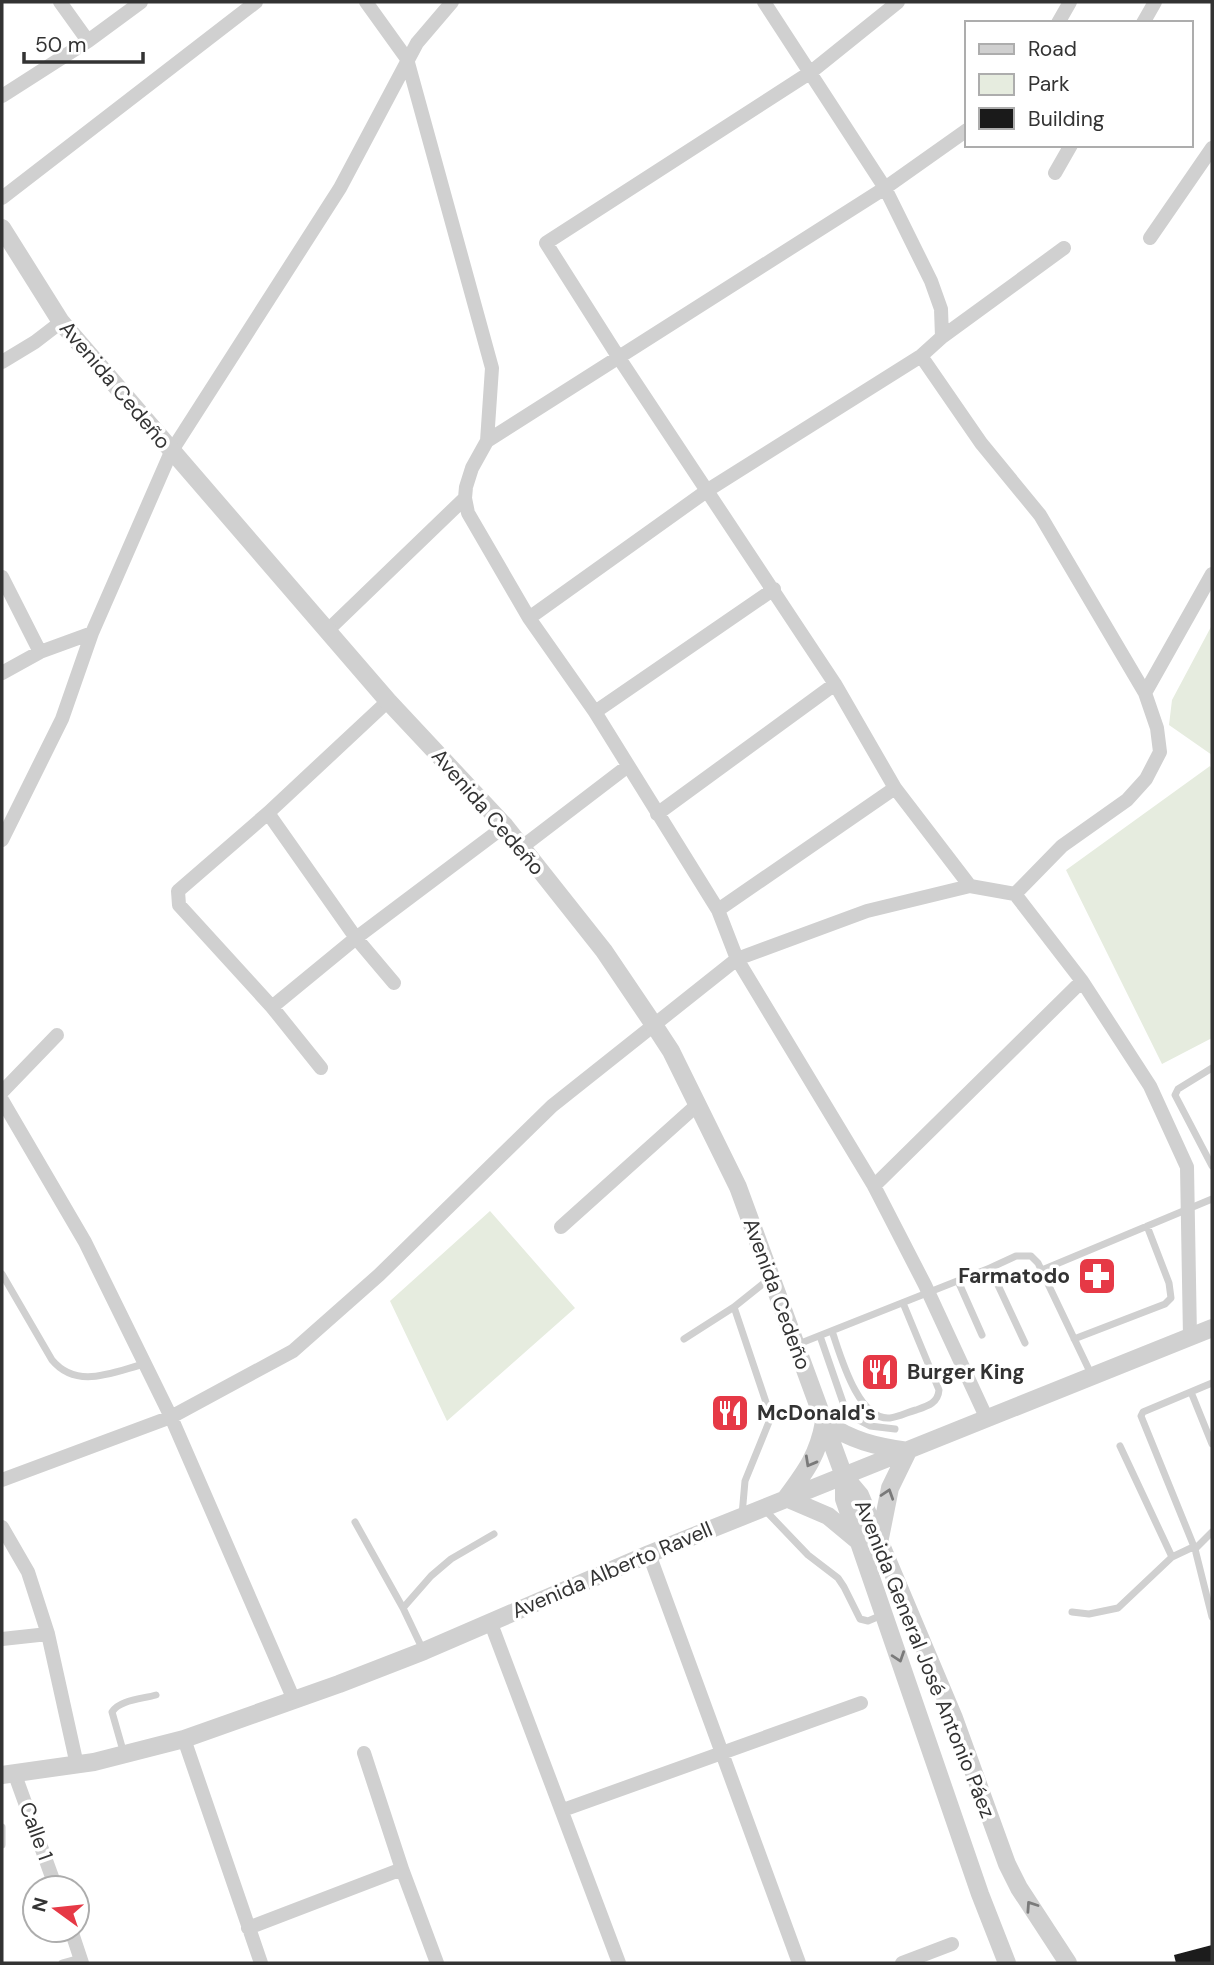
<svg xmlns="http://www.w3.org/2000/svg" width="1214" height="1965" font-family="'DM Sans',sans-serif">
<defs>
<filter id="shadow"><feDropShadow dx="6" dy="6" stdDeviation="3.5" flood-color="#0004"/></filter>
</defs>
<rect width="100%" height="100%" fill="#fff"/>
<path fill="#e6ecdf" d="M1212,625v130l-43,-30 3,-25z
M1210,766l2,4v268l-50,26 -96,-194z
M490,1211l85,97 -128,113 -57,-120z"/>
<path fill="#1a1a1a" filter="url(#shadow)" d="M1212,1945v18h-36l-2,-8z"/>
<g fill="none" stroke-linecap="round" stroke-linejoin="round">
<path stroke="#d0d0d0" stroke-width="7" d="M1212,1068l-34,21 -3,6 37,71
M1042,1270l170,-71
M2,1274l50,86c25,30 61,12 92,4
M958,1281l24,54
M734,1307l35,-28
M832,1331c8,23 26,90 58,87 9,-1 18,-6 26,-8 12,-4 22,-7 23,-20l-36,-87
M820,1336l27,78 23,12 25,3
M684,1339l50,-32 37,110 -26,64 -3,34
M1074,1339l91,-35 6,-6 -2,-15 -22,-57
M1025,1343l-35,-75 26,-12h15l7,7 54,113
M796,1345l194,-77
M1191,1392l21,52
M1120,1446l52,111
M763,1508l45,47 30,23 6,9 16,32 8,2 14,-6
M355,1522l48,86
M1212,1532l-17,17 17,68
M1072,1612l17,2 29,-6 54,-51 19,-9 4,1 -54,-133 2,-4 69,-29
M423,1650l-20,-42 28,-32 20,-17 43,-25
M124,1754l-12,-42c7,-12 30,-13 44,-17
M2,1827v18
M62,1963l18,-5"/>
<path stroke="#d0d0d0" stroke-width="14" d="M60,2l28,39
M366,2l41,57 85,309 -5,73 -15,27 -6,19 -1,11 3,15 61,105 66,94 123,198 19,49 137,227 51,99 62,134
M764,2l121,186 46,93 10,28 1,28 -21,19 60,87 59,72 105,178 12,35 3,24 -14,27 -19,21 -65,46 -47,48
M898,2l-87,70 -265,171 73,115 216,326 60,104 75,98 45,8 67,87 68,105 37,81 3,170
M1058,23l12,-21
M1143,23l12,-21
M2,96l86,-55 53,-39
M1055,173l16,-28
M2,198l254,-196
M1150,238l62,-90
M942,337l122,-89
M2,362l33,-20 26,-20
M487,441l398,-253 82,-58
M2,577l38,75
M529,618l179,-128 213,-134
M328,630l137,-132
M2,673l38,-21 52,-19
M1145,693l67,-119
M595,712l179,-123
M268,813l88,125 38,45
M657,814l178,-130
M2,840l60,-121 30,-86 79,-181 169,-264 77,-145 35,-41
M522,847l106,-81
M718,910l177,-122
M272,1007l84,-69 149,-112
M321,1068l-49,-61 -93,-102 -1,-14 90,-78 120,-112
M2,1092l55,-57
M2,1100l83,142 86,175 123,283
M874,1186l208,-205
M561,1227l136,-122
M2,1480l169,-63 122,-66 86,-76 173,-169 185,-147 130,-48 103,-25
M2,1527l26,45 20,62 29,131
M649,1554l150,409
M490,1621l129,342
M2,1639l46,-5
M184,1739l77,224
M364,1753l38,116 35,94
M15,1775l41,113
M563,1810l298,-107
M248,1928l154,-59
M71,1930l11,33
M902,1963l50,-19"/>
<path stroke="#d0d0d0" stroke-width="18" d="M2,228l59,94 327,379 117,125 99,125 50,74 17,26 67,136 106,289v23l136,395 27,69
M844,1476l16,19 94,223 53,146 12,24 49,75
M857,1540l-29,-24 -42,-18c20,-27 32,-43 38,-76 29,19 50,24 84,29l-18,37 -10,50
M2,1775l92,-13 90,-23 155,-55 85,-33 225,-97 563,-226"/>
</g>
<defs><path id="oneway-chevron" d="M-2-3.5L2.5 0L-2 3.5" fill="none" stroke-width="1.6" stroke-linecap="round" stroke-linejoin="round" transform="scale(1.75)"/></defs>
<g stroke="#7a7a7a">
<use href="#oneway-chevron" transform="translate(810 1462) rotate(119)"/>
<use href="#oneway-chevron" transform="translate(888 1494) rotate(-72)"/>
<use href="#oneway-chevron" transform="translate(899 1657) rotate(71)"/>
<use href="#oneway-chevron" transform="translate(1031 1906) rotate(-124)"/>
</g>
<defs>
<symbol id="pharmacy-square" viewBox="-11 -11 22 22"><rect x="-9" y="-9" width="18" height="18" rx="4" fill="#e63946" stroke="#fff"/><path d="M-2-6h4v4h4v4h-4v4h-4v-4h-4v-4h4Z" fill="#fff"/></symbol>
<symbol id="restaurant-square" viewBox="-11 -11 22 22"><rect x="-9" y="-9" width="18" height="18" rx="4" fill="#e63946" stroke="#fff"/><path d="M-5-6h1v4h1v-4h1v4h1v-4h1v5L-1.5 .5V6h-2V.5L-5-1ZM5-6V6H3V1.5H1.5Q1.5-4 5-6Z" fill="#fff"/></symbol>
</defs>
<g fill-rule="evenodd">
<use href="#pharmacy-square" x="1075" y="1254" width="44" height="44"/>
<use href="#restaurant-square" x="858" y="1350" width="44" height="44"/>
<use href="#restaurant-square" x="708" y="1391" width="44" height="44"/>
</g>
<g text-anchor="middle" stroke-width="7" stroke-linejoin="round" paint-order="stroke">
<g font-size="21" fill="#333" stroke="#fff">
<text transform="translate(115 385) rotate(50)" y="7">Avenida Cedeño</text>
<text transform="translate(488 812) rotate(49)" y="7">Avenida Cedeño</text>
<text transform="translate(777 1294) rotate(70)" y="7">Avenida Cedeño</text>
<text transform="translate(612 1570) rotate(-23)" y="7">Avenida Alberto Ravell</text>
<text transform="translate(925 1659) rotate(68)" y="7">Avenida General José Antonio Páez</text>
<text transform="translate(36 1831) rotate(70)" y="7">Calle 1</text>
</g>
<g font-size="21" font-weight="bold" fill="#333" stroke="#fff" text-anchor="start">
<text x="1070" y="1283" text-anchor="end">Farmatodo</text>
<text x="907" y="1379">Burger King</text>
<text x="757" y="1420">McDonald's</text>
</g>
</g>
<rect width="1214" height="1965" fill="none" stroke="#333333" stroke-width="7"/>
<rect x="965" y="21" width="228" height="126" fill="#ffffff" stroke="#adadad" stroke-width="2"/>
<rect x="979" y="44" width="35" height="10" fill="#d0d0d0" stroke="#adadad" stroke-width="2"/>
<text x="1028" y="56" font-size="21" fill="#333333">Road</text>
<rect x="979" y="74" width="35" height="21" fill="#e6ecdf" stroke="#adadad" stroke-width="2"/>
<text x="1028" y="91" font-size="21" fill="#333333">Park</text>
<rect x="979" y="108" width="35" height="21" fill="#1a1a1a" stroke="#adadad" stroke-width="2"/>
<text x="1028" y="126" font-size="21" fill="#333333">Building</text>
<g transform="translate(56 1909) rotate(285)"><circle r="33" fill="#ffffff" stroke="#adadad" stroke-width="2"/>
<path d="M0-5L12 26L0 18L-12 26Z" fill="#e63946"/>
<text y="-10" font-size="19" font-weight="bold" text-anchor="middle" fill="#333333">N</text>
</g>
<path d="M24 52v10h119v-10" fill="none" stroke="#333333" stroke-width="3.5"/>
<text x="35" y="52" font-size="21" fill="#333333" stroke="#ffffff" stroke-width="5" paint-order="stroke">50 m</text>
</svg>
